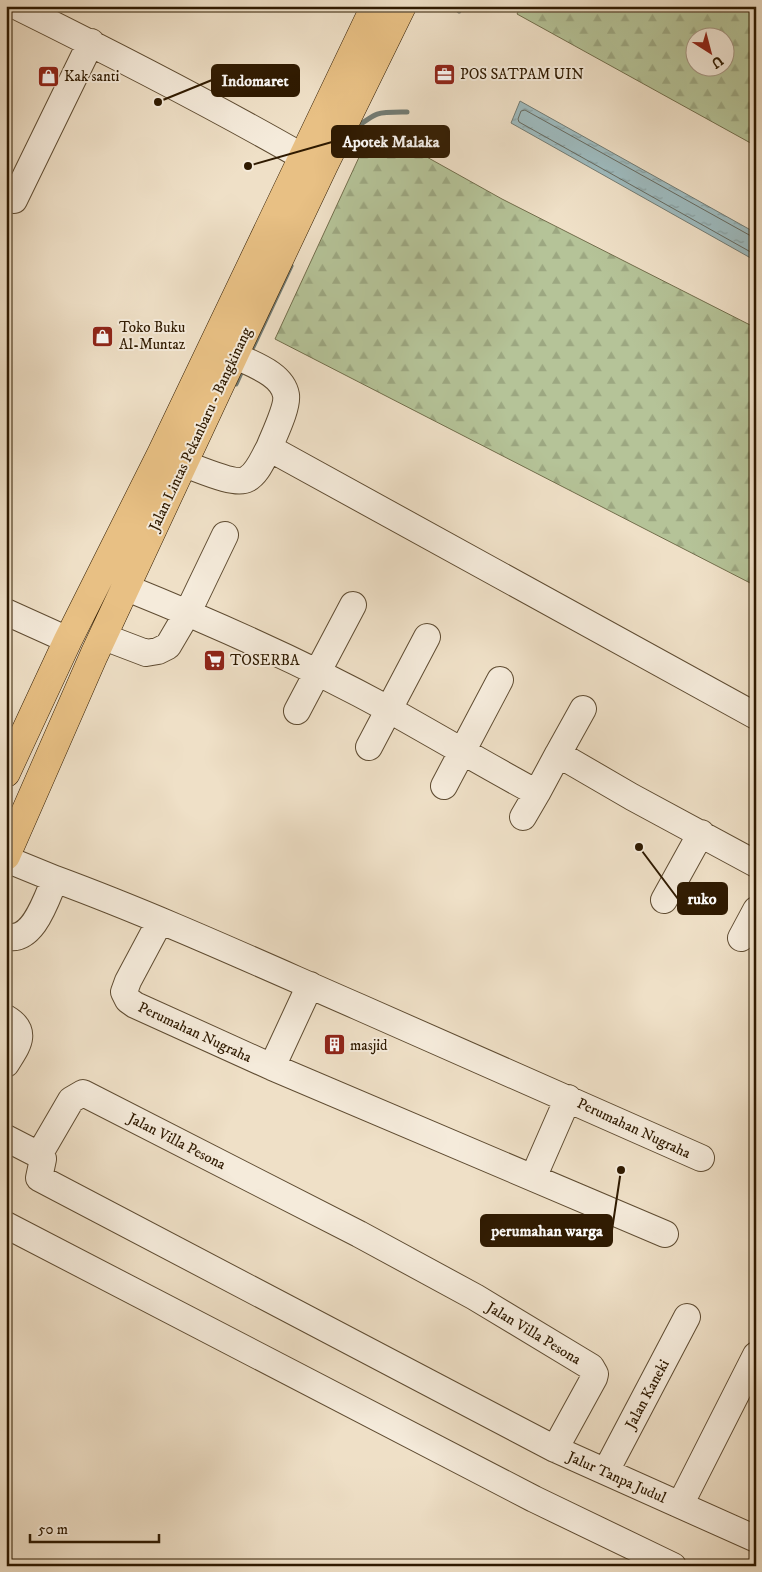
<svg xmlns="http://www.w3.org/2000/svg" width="762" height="1572" font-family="'IM FELL DW Pica',serif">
<defs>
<pattern id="forest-firs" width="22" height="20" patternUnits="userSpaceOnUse" patternTransform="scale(1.25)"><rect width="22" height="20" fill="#b5c398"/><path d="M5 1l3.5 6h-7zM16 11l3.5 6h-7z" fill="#9ca781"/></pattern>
<pattern id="water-ripples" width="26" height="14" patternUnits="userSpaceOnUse" patternTransform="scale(1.25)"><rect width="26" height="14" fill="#9ebbbf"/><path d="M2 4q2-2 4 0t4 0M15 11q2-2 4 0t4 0" fill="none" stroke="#88a0a2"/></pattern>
</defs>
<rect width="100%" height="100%" fill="#efe0c7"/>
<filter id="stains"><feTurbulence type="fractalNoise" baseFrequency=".004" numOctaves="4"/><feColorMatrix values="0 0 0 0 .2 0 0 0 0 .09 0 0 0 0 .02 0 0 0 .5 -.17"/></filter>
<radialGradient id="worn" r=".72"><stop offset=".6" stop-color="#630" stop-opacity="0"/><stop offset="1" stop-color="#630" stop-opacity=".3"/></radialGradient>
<path fill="url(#forest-firs)" stroke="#726e4c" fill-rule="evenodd" d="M521,6h235v140l-239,-132zM694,38h30v30h-30z
M373,127l129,72 254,129v258l-481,-247z"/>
<path fill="url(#water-ripples)" stroke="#727b73" d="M520,101l236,132v28l-245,-138z"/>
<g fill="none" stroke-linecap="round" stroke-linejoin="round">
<path stroke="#666a60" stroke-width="1" d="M756,237l-5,-1 -226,-126 -4,1 -3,8 1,3 237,133"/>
<path stroke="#727b73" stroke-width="5" d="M459,11l2,-5
M354,129c24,-18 23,-17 53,-17
M253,347l38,-81
M236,384l5,-11"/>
<defs>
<path id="minor" d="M16,6c97,48 193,97 287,151
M14,200l77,-158
M234,355c17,9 48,18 52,40 2,12 -12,40 -17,53l487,268
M184,464c13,4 51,22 63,15 11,-6 16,-21 22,-31
M127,588c89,36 177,75 261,121 50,28 99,57 149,84l21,-39 74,43 124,67
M6,612l62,28
M104,637l42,16 12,-2 10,-5 20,-34 37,-77
M297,711l56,-106
M369,747l58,-110
M558,754l25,-45
M444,786l56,-106
M523,817l14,-24
M6,859l49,20
M664,900l37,-67
M160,921l-32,60 -4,11 4,8 7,5 137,62 393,167
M6,936c27,9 41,-39 49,-57 103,38 203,84 304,128 114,50 228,100 342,151
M741,938l15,-28
M6,1018c24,14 10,29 0,46
M272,1067l38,-82
M83,1093l276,141 116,63 116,70 4,7 -1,4 -39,71 -516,-271 4,-19 -4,-4 32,-55z
M6,1138l33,17
M533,1178l35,-80
M6,1225l528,274 139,67
M555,1449l201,90
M606,1471l81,-154
M680,1505l76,-150"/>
<path id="highway" d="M6,773l62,-133 93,-186 214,-448
M6,856l88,-201 140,-300 90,-190 78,-159"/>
</defs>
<use href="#minor" stroke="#5f4c32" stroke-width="28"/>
<use href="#highway" stroke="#2f1a01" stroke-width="29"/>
<use href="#minor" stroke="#f5ebdb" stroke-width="26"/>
<use href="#highway" stroke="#e8c084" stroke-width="28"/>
</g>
<defs>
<symbol id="office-square" viewBox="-11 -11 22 22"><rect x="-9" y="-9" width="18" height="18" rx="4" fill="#8f2418" stroke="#f5ebdb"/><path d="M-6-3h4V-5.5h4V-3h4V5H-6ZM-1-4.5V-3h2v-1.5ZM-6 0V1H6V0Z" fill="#fff"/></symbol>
<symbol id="shop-square" viewBox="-11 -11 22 22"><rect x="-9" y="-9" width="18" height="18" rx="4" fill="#8f2418" stroke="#f5ebdb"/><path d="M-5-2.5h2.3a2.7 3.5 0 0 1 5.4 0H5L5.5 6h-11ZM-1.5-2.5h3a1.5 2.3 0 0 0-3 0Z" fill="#fff"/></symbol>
<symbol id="supermarket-square" viewBox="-11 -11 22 22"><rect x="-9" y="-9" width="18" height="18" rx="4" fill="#8f2418" stroke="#f5ebdb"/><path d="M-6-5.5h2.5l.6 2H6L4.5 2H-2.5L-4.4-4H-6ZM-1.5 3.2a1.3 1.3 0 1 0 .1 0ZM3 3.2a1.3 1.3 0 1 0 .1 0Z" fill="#fff"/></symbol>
<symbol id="building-square" viewBox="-11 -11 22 22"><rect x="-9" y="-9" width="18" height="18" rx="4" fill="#8f2418" stroke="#f5ebdb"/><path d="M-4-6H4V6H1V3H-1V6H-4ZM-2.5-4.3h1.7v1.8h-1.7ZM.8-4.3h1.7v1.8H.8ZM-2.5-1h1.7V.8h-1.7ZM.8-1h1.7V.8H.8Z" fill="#fff"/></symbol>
</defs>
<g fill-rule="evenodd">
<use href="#office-square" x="432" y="62" width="25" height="25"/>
<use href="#shop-square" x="36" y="64" width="25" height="25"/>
<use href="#shop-square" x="90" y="324" width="25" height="25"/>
<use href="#supermarket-square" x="202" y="648" width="25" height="25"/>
<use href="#building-square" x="322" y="1032" width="25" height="25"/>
</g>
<g text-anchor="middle" stroke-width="4" stroke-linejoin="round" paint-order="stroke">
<g font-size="15" fill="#2f1a01" stroke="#f5ebdb" text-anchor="start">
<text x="460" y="79">POS SATPAM UIN</text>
<text x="64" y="81">Kak santi</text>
<text x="119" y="332">Toko Buku<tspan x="119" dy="17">Al-Muntaz</tspan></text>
<text x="230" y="665">TOSERBA</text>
<text x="350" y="1050">masjid</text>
</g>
<g font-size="15" fill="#2f1a01" stroke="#f5ebdb">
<text transform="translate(200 429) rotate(-65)" y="5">Jalan Lintas Pekanbaru - Bangkinang</text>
<text transform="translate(195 1032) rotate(25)" y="5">Perumahan Nugraha</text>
<text transform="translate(634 1128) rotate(25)" y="5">Perumahan Nugraha</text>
<text transform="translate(177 1141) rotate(27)" y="5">Jalan Villa Pesona</text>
<text transform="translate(534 1333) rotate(31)" y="5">Jalan Villa Pesona</text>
<text transform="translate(647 1394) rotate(-62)" y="5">Jalan Kaneki</text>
<text transform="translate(617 1477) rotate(24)" y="5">Jalur Tanpa Judul</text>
</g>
</g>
<path fill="none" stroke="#2f1a01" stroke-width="2" d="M158 102L212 80M248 166L332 142M639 847L678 899M621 1170L612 1230"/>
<g fill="#2f1a01" stroke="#f5ebdb" stroke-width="2">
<circle cx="158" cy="102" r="5"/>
<circle cx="248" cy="166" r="5"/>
<circle cx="639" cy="847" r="5"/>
<circle cx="621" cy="1170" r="5"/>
</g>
<g fill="#2f1a01" stroke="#2f1a01" stroke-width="2">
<rect x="212" y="65" width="87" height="31" rx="5"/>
<rect x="332" y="126" width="117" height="31" rx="5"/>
<rect x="678" y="883" width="49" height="31" rx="5"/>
<rect x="481" y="1215" width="131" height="31" rx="5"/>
</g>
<g font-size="16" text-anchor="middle" font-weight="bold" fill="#fff">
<text x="255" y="86">Indomaret</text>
<text x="391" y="147">Apotek Malaka</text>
<text x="702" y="904">ruko</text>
<text x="547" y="1236">perumahan warga</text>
</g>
<rect width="762" height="1572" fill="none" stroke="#efe0c7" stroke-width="25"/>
<rect x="8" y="8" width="747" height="1557" fill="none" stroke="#2f1a01" stroke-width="2.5"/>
<rect x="12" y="12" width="737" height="1547" fill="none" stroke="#2f1a01"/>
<g transform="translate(710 52) rotate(144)"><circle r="24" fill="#f5ebdb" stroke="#a69784"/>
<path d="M0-4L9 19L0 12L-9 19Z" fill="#8f2418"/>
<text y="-8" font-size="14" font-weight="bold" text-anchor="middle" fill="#2f1a01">U</text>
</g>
<path d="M30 1534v8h129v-8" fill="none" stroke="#2f1a01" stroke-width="2.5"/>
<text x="38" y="1534" font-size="15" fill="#2f1a01" stroke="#f5ebdb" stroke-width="4" paint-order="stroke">50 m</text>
<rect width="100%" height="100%" filter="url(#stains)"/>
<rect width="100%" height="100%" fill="url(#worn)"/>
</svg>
